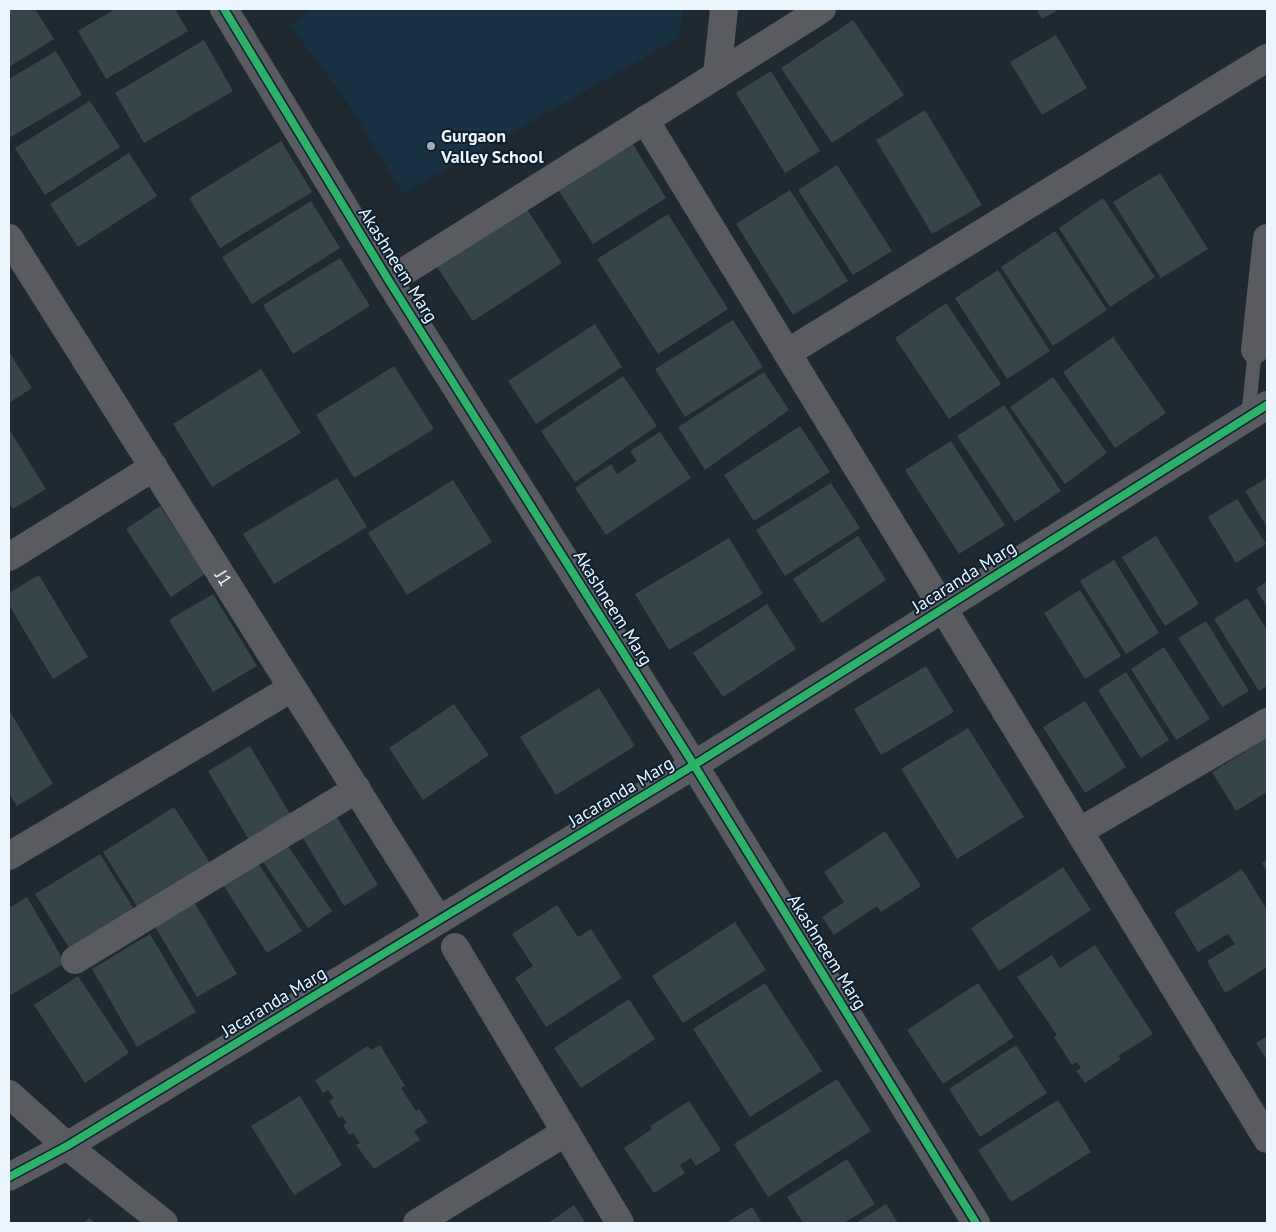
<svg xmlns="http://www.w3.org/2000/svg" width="1276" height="1232" font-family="'PT Sans',sans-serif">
<rect width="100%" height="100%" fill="#1e2932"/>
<path fill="#183143" d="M313,9h370l-4,29 -276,156 -58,-95 -55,-74z"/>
<path fill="#36454a" d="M9,9h26l19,30 -45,28z
M115,9h60l13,22 -82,48 -28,-48z
M1036,9h24l-18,10z
M853,20l51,75 -72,48 -51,-75z
M1056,35l31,53 -45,27 -32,-53z
M204,40l29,51 -89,52 -29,-50z
M56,51l26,44 -73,43v-59z
M771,71l49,80 -35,22 -49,-80z
M90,101l30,46 -75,48 -30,-47z
M925,110l57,95 -50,29 -56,-94z
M281,141l31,51 -92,56 -31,-50z
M631,141l35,57 -73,46 -36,-56z
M129,153l28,43 -79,51 -28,-43z
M837,165l55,86 -39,24 -55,-85z
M1160,173l48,76 -47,29 -48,-76z
M790,190l58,91 -55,34 -57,-91z
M1103,198l52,79 -45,30 -51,-79z
M311,201l29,47 -88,56 -30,-47z
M525,206l37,57 -89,58 -38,-57z
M668,214l60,95 -70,45 -61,-95z
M1055,231l52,79 -54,36 -52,-79z
M340,258l30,48 -77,48 -30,-49z
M998,270l52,81 -43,28 -52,-81z
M946,303l55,81 -52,35 -54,-81z
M733,320l30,47 -78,50 -30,-48z
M595,324l27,43 -86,57 -28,-43z
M1113,337l53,76 -51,35 -52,-76z
M9,352l23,36 -23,15z
M394,366l40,63 -80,49 -38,-63z
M261,369l40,64 -89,54 -39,-63z
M764,372l25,38 -84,60 -27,-43z
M623,376l34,50 -82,56 -34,-51z
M1053,377l54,76 -42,31 -55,-77z
M1004,405l57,86 -46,31 -58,-86z
M800,426l30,46 -76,49 -30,-46z
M9,429l37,60 -33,20 -4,-6z
M660,432l31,46 -85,57 -31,-47 36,-24 6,10 20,-13 -7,-10z
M951,441l54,84 -46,29 -54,-84z
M337,478l30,49 -93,57 -31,-50z
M1267,478v49l-22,-36z
M453,480l39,62 -85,53 -39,-62z
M831,483l29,45 -75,48 -29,-46z
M1237,499l29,45 -30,19 -28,-46z
M160,506l45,68 -34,23 -45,-68z
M858,536l28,44 -64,43 -29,-44z
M1156,536l43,68 -34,22 -43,-69z
M729,538l34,56 -94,56 -34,-56z
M1114,560l45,73 -33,21 -46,-73z
M39,575l49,82 -35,22 -44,-74v-12z
M1267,581v26l-11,-18z
M1080,590l41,66 -36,23 -41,-66z
M213,594l44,72 -44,26 -44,-72z
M1247,598l20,32v56l-8,5 -45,-72z
M767,604l29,45 -73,48 -30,-44z
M1206,621l43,70 -27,16 -44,-69z
M1164,647l46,72 -34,21 -45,-71z
M926,666l28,46 -73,43 -27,-46z
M1126,672l43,68 -28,18 -43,-68z
M599,688l36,58 -79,49 -36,-58z
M1085,701l41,66 -41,26 -42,-66z
M454,704l35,51 -66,45 -34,-52z
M9,710l44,74 -36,22 -8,-13z
M968,728l56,89 -67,42 -56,-90z
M1267,738v54l-31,19 -24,-39z
M250,746l44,75 -42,24 -44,-74z
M174,807l38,59 -72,45 -37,-59z
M335,814l43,71 -34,21 -43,-71z
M885,831l36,55 -40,26 -4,-6 -43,29 -12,-18 22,-15 -20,-30z
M286,843l46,68 -24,17 -46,-68z
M100,854l35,57 -64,40 -36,-57z
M255,858l47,73 -35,22 -47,-73z
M1267,859v12l-5,-8z
M1063,867l28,43 -92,61 -28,-43z
M1242,869l25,41v57l-42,26 -18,-32 28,-17 -7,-10 -30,18 -24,-40z
M27,897l38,66 -56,33v-88z
M194,902l43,72 -40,23 -43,-72z
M557,905l21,32 13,-8 31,49 -76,49 -31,-49 18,-12 -21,-32z
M735,922l31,48 -83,53 -31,-47z
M150,934l46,78 -59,35 -45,-78z
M1095,945l58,89 -35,22 3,3 -36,24 -9,-12 5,-3 -4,-6 -5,3 -18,-28 3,-2 -40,-58 35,-22 8,13z
M78,976l51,77 -44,30 -51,-78z
M765,983l57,88 -72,46 -57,-88z
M978,983l36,54 -71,47 -36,-54z
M629,999l26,40 -74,49 -27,-40z
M1267,1036v24l-11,-17z
M380,1045l25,41 -4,2 15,23 3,-2 9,13 -14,9 6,9 -46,29 -18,-24 4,-2 -7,-10 -3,2 -7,-10 4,-2 -5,-7 -3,2 -10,-17 5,-3 -6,-8 -5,3 -8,-13 53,-34 3,4z
M1016,1045l31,48 -67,44 -31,-48z
M837,1079l34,52 -103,66 -34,-53z
M300,1096l42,69 -48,30 -43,-69z
M1058,1100l33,52 -80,50 -33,-52z
M689,1101l32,49 -25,16 -5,-8 -11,7 5,8 -31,20 -30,-45 28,-19 -2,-3z
M847,1159l28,45 -31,19h-41l-16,-26z
M886,1204l12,19h-42z
M574,1205l11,17 -1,1h-36z
M752,1207l10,16h-36z
M89,1218l6,5h-11z"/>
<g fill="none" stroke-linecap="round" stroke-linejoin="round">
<path stroke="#595b60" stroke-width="14" d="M1248,417l7,-67"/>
<g stroke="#595b60" stroke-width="28">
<path d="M224,9l165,272 305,484 282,458"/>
<path d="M717,75l7,-66"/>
<path d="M645,120l622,1019"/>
<path id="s1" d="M9,238l429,681"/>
<path d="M389,281l433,-272"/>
<path d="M1255,350l12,-112"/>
<path d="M787,353l480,-295"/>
<path d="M9,557l145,-90"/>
<path d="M1080,831l187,-109"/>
<path d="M9,856l283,-168"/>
<path d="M455,947l165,276"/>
<path d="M75,960l282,-171"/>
<path d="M9,1094l58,52 97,77"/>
<path d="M417,1223l149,-91"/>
</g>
<path stroke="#595b60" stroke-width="28" d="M9,1177l58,-31 627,-381 573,-360"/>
<defs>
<path id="cycleway" d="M224,9l165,272 305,484 282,458
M9,1177l58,-31 627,-381 573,-360"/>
</defs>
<use href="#cycleway" stroke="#0c202f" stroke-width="11"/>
<use href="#cycleway" stroke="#2db169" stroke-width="8"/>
</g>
<circle fill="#a3aeb6" stroke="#0c202f" stroke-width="2" cx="431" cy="146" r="5"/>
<g text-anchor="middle" stroke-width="4" stroke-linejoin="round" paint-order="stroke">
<g font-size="18" font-weight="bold" fill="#ebf5fd" stroke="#0c202f" text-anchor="start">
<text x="441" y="142">Gurgaon<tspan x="441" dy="21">Valley School</tspan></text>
</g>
<g font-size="18" fill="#ebf5fd" stroke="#0c202f">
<text transform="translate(398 265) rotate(58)" y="6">Akashneem Marg</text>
<text transform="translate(964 577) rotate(-32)" y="6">Jacaranda Marg</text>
<text dy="6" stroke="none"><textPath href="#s1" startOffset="402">J1</textPath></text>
<text transform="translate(613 608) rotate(58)" y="6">Akashneem Marg</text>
<text transform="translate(621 792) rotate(-31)" y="6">Jacaranda Marg</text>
<text transform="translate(827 952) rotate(58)" y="6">Akashneem Marg</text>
<text transform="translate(274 1002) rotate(-31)" y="6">Jacaranda Marg</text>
</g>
</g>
<rect width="1276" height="1232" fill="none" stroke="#ebf5fd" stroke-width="20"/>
</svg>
